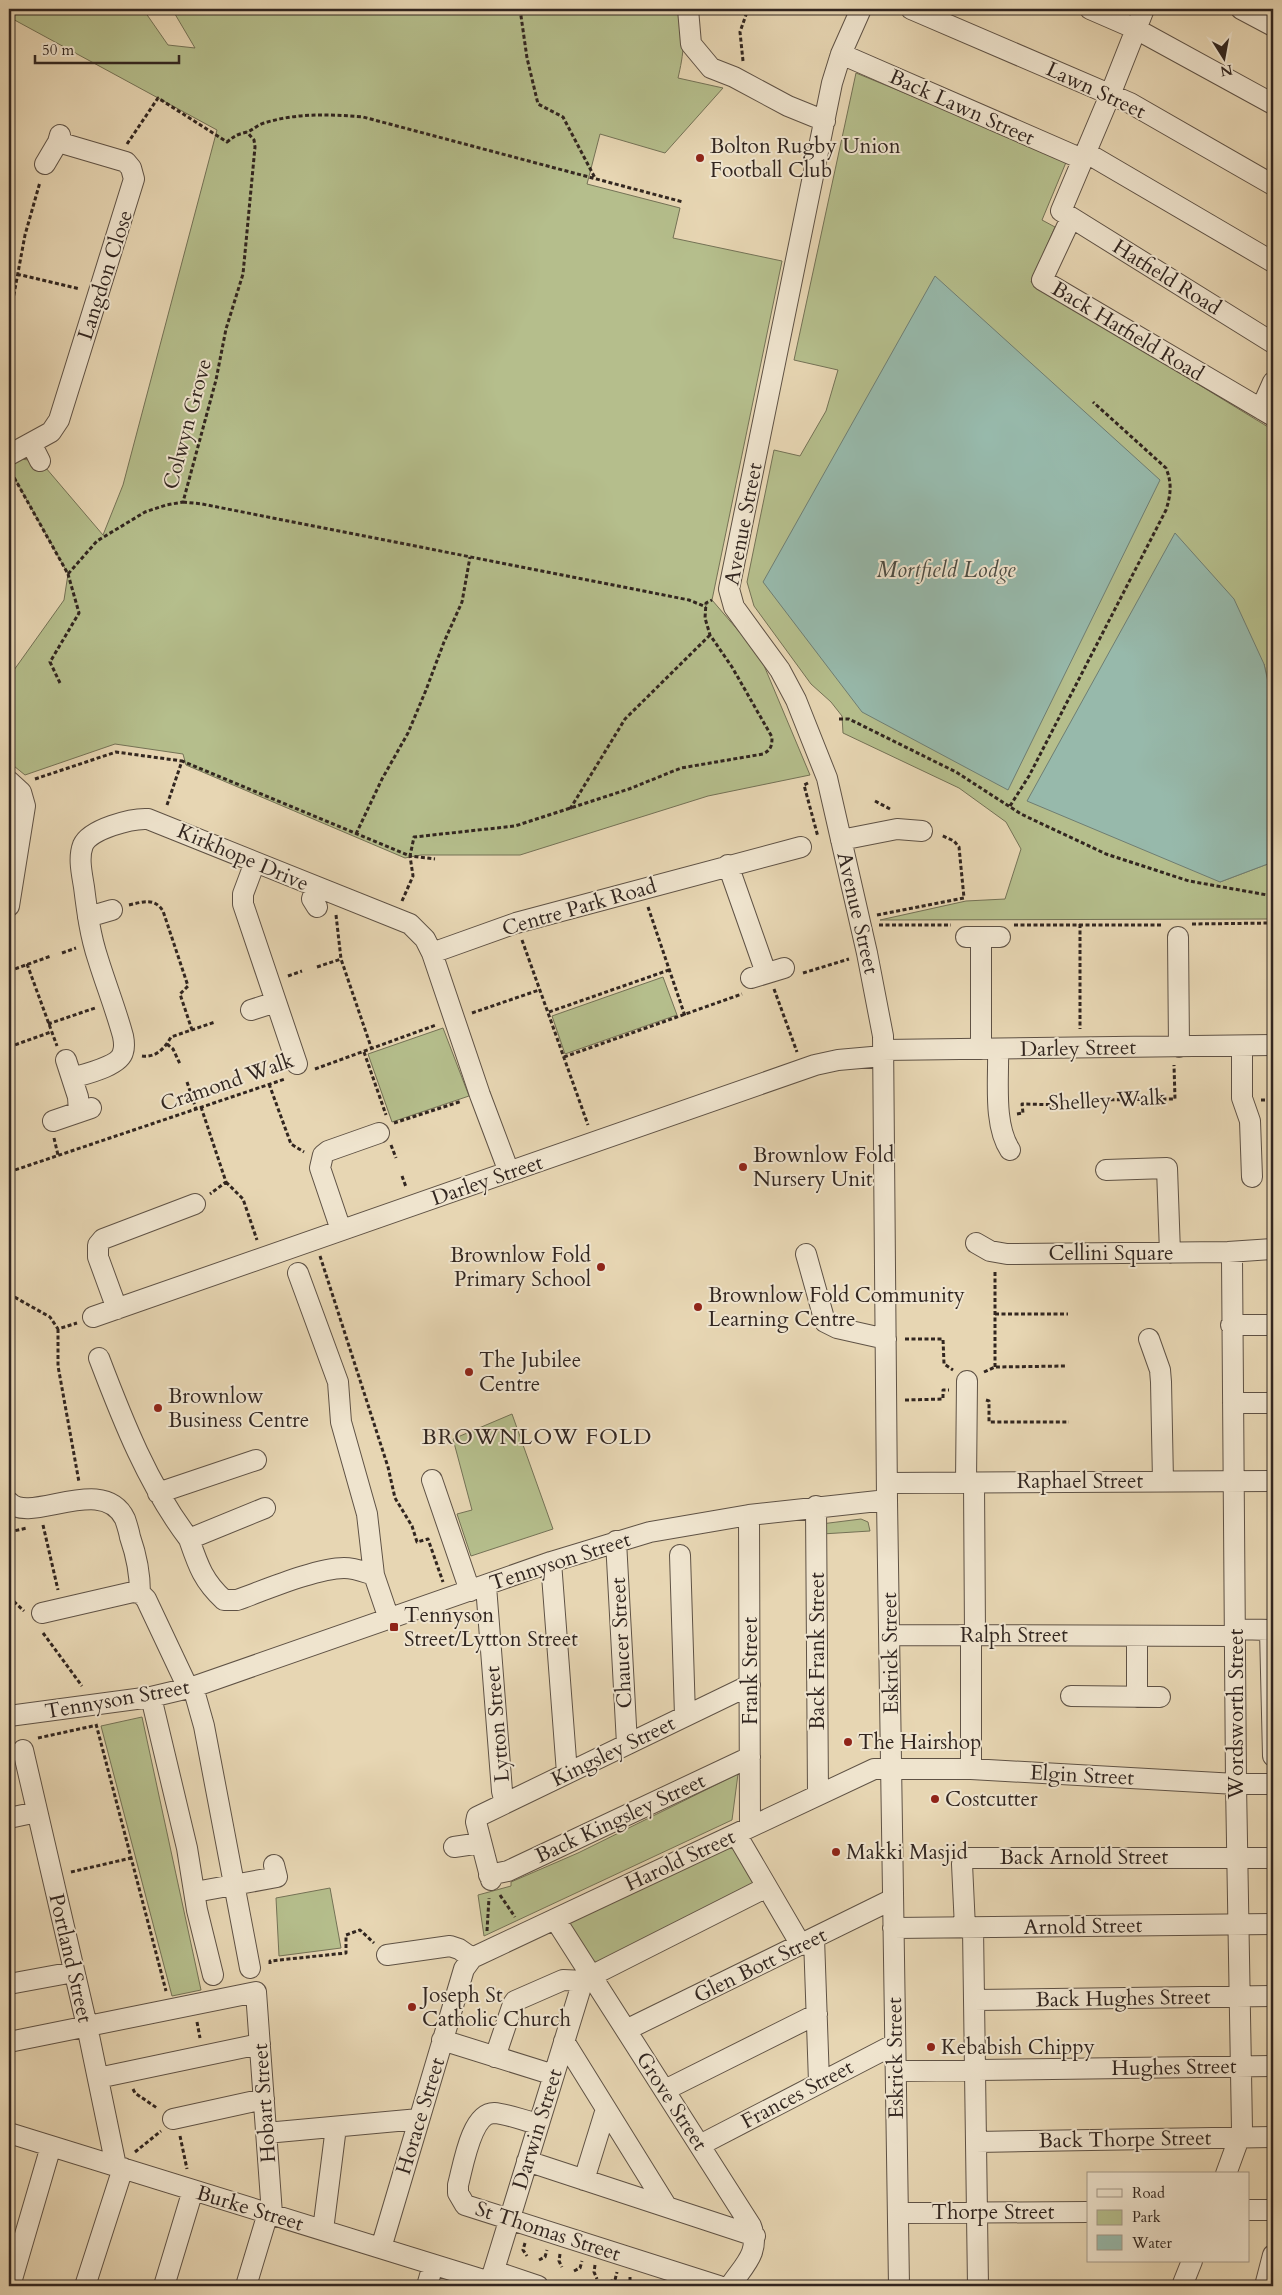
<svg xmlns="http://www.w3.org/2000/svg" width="1282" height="2295" font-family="Cardo,serif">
<rect width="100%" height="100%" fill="#e7d6b3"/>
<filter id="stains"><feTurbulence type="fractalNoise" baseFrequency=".004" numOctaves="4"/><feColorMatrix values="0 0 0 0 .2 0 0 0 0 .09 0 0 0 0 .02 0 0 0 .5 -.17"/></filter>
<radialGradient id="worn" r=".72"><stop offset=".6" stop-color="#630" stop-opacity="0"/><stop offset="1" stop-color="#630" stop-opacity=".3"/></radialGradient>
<path fill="#b5be8c" stroke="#747256" d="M9,9h134l25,36 27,3 -23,-39h504c12,19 7,48 2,69l45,10 -58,65 -65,-19 -13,50 93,24 -7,30 109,23 -70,339 48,56 50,119 -102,21 -188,59h-99l-16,3 -219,-93 -3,-11 -68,-10 -90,31 -16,-13v-85l55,-77 4,-26 -59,-106v-10l31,3 63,74 20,-50 94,-355 -208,-113z
M856,73l211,87 -25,60 13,7 -24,55 242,148v274l-9,-40 -44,218 53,-20v57l-393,1 86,-19 39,-2 16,-50 -15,-27 -47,-34 -116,-55 -1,-17 -11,-14 -20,-18 -57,-78 -7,-24 27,-132 26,6 26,-45 12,-41 -44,-10z
M9,792l7,18 -7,42z
M663,977l14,38 -112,39 -13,-38z
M443,1028l26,68 -77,26 -24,-68z
M512,1414l41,115 -82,27 -14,-42 15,-4 -19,-71z
M861,1519l7,3 2,9 -48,3 -1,-10z
M142,1717l59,273 -29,6 -71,-270z
M738,1774l-6,46 -248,116 -6,-41 33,-9v-4l67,-29z
M740,1841l27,46 -181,80 -19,-30 1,-25z
M330,1888l11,60 -62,8 -3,-58z"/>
<path fill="#97b9ab" stroke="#6f7e73" d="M935,276l225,204 -152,310 -146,-78 -99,-130z
M1175,533l59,66 30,65 9,40v158l-53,20 -193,-81z"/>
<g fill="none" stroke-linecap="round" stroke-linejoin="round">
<defs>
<path id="minor" d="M688,9l3,35 20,24 23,9 54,29 37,15
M861,9l-20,45 -9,29 -103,506 5,18 46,63 16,30 31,78 40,175 16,83 4,464 12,786
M911,9l219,94 143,82
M1090,9l46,20 137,75
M1144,9l-34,86 -49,116 212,132
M1241,9l32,17
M841,54l241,105
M1085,152l188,110
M45,164l13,-22 2,-7
M1071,218l-29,62 231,136
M1261,409l12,-27
M31,443l9,18
M9,455l42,-23 8,-12 75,-241 -3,-11 -5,-6 -68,-20
M9,781l12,11 4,14 -16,100
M841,840l56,-11 25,2
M255,862l-12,32v10l54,160
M728,865l38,108
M316,887l-4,12 5,8
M88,917l24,-7
M966,937h34
M1178,937l1,110
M432,953l84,-30 285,-76
M751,978l33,-10
M251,1010l25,-8
M1242,1046v52l8,23 2,56
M981,1049v-112
M998,1049c1,30 -5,75 12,101
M883,1050l390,-5
M66,1060l12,37 1,15
M72,1078c13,-4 48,-12 51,-26 2,-6 1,-11 0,-16 -7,-26 -17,-51 -25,-77 -8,-24 -11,-48 -14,-72 -2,-13 -6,-29 -1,-42 7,-16 49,-27 65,-26l262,105 15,15 7,14 48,142 29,77
M53,1121l38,-13
M1106,1170l61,-2 3,85
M341,1230l-21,-62 3,-13 5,-4 51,-18
M976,1243l14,8 17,3 221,-2 45,-3
M806,1254l19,68 12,6 49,11
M298,1273l40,109 3,40 26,92 7,61
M117,1309l-19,-52v-12l5,-6 92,-35
M93,1317l722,-252 23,-5 45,-4
M1231,1325h42
M1149,1339l11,31 1,12 2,99
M99,1358c24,63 49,127 90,181
M1233,1403h40
M432,1480l38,111
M966,1482l1,-101
M974,1482l1,153
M887,1483l386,-2
M158,1493l98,-33
M9,1502c21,23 94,-29 116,17 2,6 4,12 5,18 7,20 10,36 10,56
M816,1506l2,289
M265,1508l-76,31c9,26 14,42 35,61h13c28,-10 80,-32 107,-32 11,0 20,4 30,7l15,44
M749,1515l1,312
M616,1541l11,203
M680,1555l5,161
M551,1562l16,211
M486,1586l16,205 3,12
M42,1613l91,-21 7,1 6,6 42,89
M1235,1629l35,1 3,126
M890,1635l345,1
M193,1687l11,39 46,242
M1071,1696l89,1
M151,1697l36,151 10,62 16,65
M1137,1697v-61
M9,1716l142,-19 42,-10 358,-125 99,-30 99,-17 138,-15
M23,1750l64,276 29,140
M971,1769v-134
M9,1818l28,-6
M736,1834l65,111
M454,1847l27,-4
M489,1875l19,-4 242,-114
M491,1880l-15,-58 1,-5 273,-132
M195,1892l82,-15 -3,-12
M555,1919l196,307c10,26 -7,39 -21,60
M893,1928l380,-4
M965,1928l-3,-64 1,-4 5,-2h305
M973,1928l5,358
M814,1938l5,144
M387,1955l63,-9 9,3 13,9
M9,1984l65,-12
M974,2000l299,-4
M626,2030l267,-131
M442,2040l112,35
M564,2041l103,166
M9,2042l247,-50 16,222
M495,2057l18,-53 2,-3 48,-21 22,1
M896,2071l377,-5
M98,2078l162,-34
M665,2090l152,-76
M173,2119l91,-20
M539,2124c-14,-3 -31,-10 -45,-11 -23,0 -31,54 -36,72v8l7,12 254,81
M9,2133l481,149
M266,2133l153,-14
M976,2142l297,-5
M700,2145l195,-101
M527,2161l228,75
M1226,2174l16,-44 -6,-346 -4,-525 -4,-7
M584,2180l22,-71
M1248,2210h25
M898,2213l190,-1
M323,2230l13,-103
M381,2248l83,-279 8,-11 402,-189h97l265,15h37
M494,2271l44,15
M10,2286l41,-140
M85,2286l38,-118
M164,2286l29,-96
M246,2286l22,-73
M427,2286l6,-21
M489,2286l92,-299 10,-11 176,-89
M1182,2286l10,-25
M1265,2286l8,-31"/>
</defs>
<use href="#minor" stroke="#5f5245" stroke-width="22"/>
<path stroke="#322620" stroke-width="3" stroke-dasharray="4 2.5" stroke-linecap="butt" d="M520,9l7,49 11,46 25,13 32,61
M743,61l-3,-29 8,-23
M127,144l31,-46 69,44c9,-7 9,-7 20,-10 6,-2 10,-7 17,-9 33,-10 64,-9 99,-6l320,85
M17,274l63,15
M9,321l16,-86 15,-53
M11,472l57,102 29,-33 48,-29 21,-7 17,-3 33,-122 10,-51 17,-55 12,-127 -1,-7 -7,-8
M183,502l19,2 487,96 17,7
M60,683l-10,-21 29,-49 -11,-39
M839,719h10l107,53 65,42 85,40 83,27 84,15
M35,779l81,-27 66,9
M808,783l-4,2 14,52
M875,801l15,8v2
M167,805l15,-44 228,95 4,-19 101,-11 114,-37 52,-21 82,-14c8,-4 9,-8 9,-17l-40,-70 -22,-32 -5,-17 1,-15 6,-3
M1010,806l19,-30 137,-266c5,-16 6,-27 0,-42l-73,-66
M570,809l55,-90 85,-84
M356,834l26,-55 26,-46 18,-43 18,-48 18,-40 8,-45
M402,901l11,-25 -3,-20 25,3
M129,905c14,-3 25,-8 34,6l25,75 -8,8 12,36
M648,907l37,109
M336,915l5,44 30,88
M877,915l87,-17 -5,-51 -5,-6 -13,-6
M1080,924v105
M1192,924l81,-1
M879,925h72
M1014,925h149
M522,940l66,185
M62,953l14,-5
M27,964l30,82
M317,967l24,-8
M9,971l42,-15
M803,973l46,-14
M288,976l14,-5
M774,989l23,63
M549,1012l120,-42
M472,1013l67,-23
M48,1024l47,-16
M167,1044l6,5 7,15
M9,1047l42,-15
M364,1052l22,63
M142,1056c14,2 23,-8 29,-19l44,-15
M564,1057l178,-63
M315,1069l121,-44
M187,1082l9,27
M269,1084l22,60 13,8
M1261,1100h12
M201,1107l25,75 -16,12
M1017,1114l6,-1 -1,-9 45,1 29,-5 79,-1 -1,-34
M394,1123l68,-22
M54,1138l4,17
M391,1145l5,13
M9,1172l276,-93
M402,1176l4,11
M226,1182l17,17 14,41
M320,1256l68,211 7,31 17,28 5,16 11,-3 15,43
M9,1294l41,23 8,12 19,-6
M995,1314h73
M58,1329v37l21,116
M905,1339h38l1,25 9,6
M995,1367v-97
M984,1372l11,-5 72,-1
M905,1400l38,-1v-9h6
M986,1400l3,1v21h80
M43,1525l15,65
M9,1532l18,-4
M9,1597l15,14
M43,1633l39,53
M96,1724l70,267
M38,1738l55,-12
M71,1872l60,-14
M500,1895l15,22
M487,1931l2,-33
M270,1964v-3l76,-8v-18l14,-5 14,13
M197,2022l3,16
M133,2089l2,4 22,15
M180,2136l7,33
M135,2152l26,-21
M525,2243l-2,7 4,6
M560,2254l-1,7 3,6
M539,2260l6,-3 2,-7
M595,2265l-1,7 3,7
M574,2271l6,-3 2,-7
M630,2277v9
M609,2282l6,-2 2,-8"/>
<use href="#minor" stroke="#efe4ce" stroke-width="20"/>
</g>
<g fill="#8f2418" stroke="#efe4ce" stroke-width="2">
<circle cx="700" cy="158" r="5"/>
<circle cx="743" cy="1167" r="5"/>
<circle cx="601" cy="1267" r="5"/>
<circle cx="698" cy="1307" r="5"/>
<circle cx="469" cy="1372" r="5"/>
<circle cx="158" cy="1408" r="5"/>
<rect x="389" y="1622" width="10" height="10" rx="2.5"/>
<circle cx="848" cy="1742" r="5"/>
<circle cx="935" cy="1799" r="5"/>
<circle cx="836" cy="1852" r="5"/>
<circle cx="412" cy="2007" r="5"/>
<circle cx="931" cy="2047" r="5"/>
</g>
<g text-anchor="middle" stroke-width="4" stroke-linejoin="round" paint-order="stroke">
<g font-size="21" fill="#322620" stroke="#efe4ce">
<text transform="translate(1096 90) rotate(25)" y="7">Lawn Street</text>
<text transform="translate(962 107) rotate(24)" y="7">Back Lawn Street</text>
<text transform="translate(105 275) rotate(-72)" y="7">Langdon Close</text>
<text transform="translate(1167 277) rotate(32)" y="7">Hatfield Road</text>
<text transform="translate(1128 331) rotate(31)" y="7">Back Hatfield Road</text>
<text transform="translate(187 424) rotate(-75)" y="7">Colwyn Grove</text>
<text transform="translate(743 524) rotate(-79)" y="7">Avenue Street</text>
<text transform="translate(243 857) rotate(23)" y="7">Kirkhope Drive</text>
<text transform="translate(579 907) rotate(-16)" y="7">Centre Park Road</text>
<text transform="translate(858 913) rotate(77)" y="7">Avenue Street</text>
<text transform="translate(1078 1048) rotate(-1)" y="7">Darley Street</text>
<text transform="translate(227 1082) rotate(-19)" y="7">Cramond Walk</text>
<text transform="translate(1107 1100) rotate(-3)" y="7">Shelley Walk</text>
<text transform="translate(487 1180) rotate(-19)" y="7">Darley Street</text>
<text x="1111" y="1260">Cellini Square</text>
<text x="1080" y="1488">Raphael Street</text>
<text transform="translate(560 1561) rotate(-18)" y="7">Tennyson Street</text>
<text x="1014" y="1642">Ralph Street</text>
<text transform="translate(621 1643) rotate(-93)" y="7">Chaucer Street</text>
<text transform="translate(817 1651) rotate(-90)" y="7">Back Frank Street</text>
<text transform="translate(890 1653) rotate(-91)" y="7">Eskrick Street</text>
<text transform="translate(750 1671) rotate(-90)" y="7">Frank Street</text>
<text transform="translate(117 1699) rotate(-10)" y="7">Tennyson Street</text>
<text transform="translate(1236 1714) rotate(-90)" y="7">Wordsworth Street</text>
<text transform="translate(497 1724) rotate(-95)" y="7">Lytton Street</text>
<text transform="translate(613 1751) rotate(-26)" y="7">Kingsley Street</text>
<text transform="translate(1082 1775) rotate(3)" y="7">Elgin Street</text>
<text transform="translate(620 1818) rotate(-25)" y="7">Back Kingsley Street</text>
<text x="1084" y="1864">Back Arnold Street</text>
<text transform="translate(680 1860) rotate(-25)" y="7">Harold Street</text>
<text transform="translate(1083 1926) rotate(-1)" y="7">Arnold Street</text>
<text transform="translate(71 1958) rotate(77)" y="7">Portland Street</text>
<text transform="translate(760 1965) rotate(-26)" y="7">Glen Bott Street</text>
<text transform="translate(1123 1998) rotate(-1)" y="7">Back Hughes Street</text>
<text transform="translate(895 2058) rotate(-91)" y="7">Eskrick Street</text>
<text transform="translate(1174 2067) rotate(-1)" y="7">Hughes Street</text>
<text transform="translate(797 2094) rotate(-28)" y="7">Frances Street</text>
<text transform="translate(672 2101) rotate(57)" y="7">Grove Street</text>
<text transform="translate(264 2103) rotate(-94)" y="7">Hobart Street</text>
<text transform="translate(420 2116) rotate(-73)" y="7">Horace Street</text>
<text transform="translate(537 2129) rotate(-73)" y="7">Darwin Street</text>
<text transform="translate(1125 2139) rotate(-1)" y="7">Back Thorpe Street</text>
<text transform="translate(250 2208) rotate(17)" y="7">Burke Street</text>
<text x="993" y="2219">Thorpe Street</text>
<text transform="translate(548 2231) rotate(18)" y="7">St Thomas Street</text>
</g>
<g font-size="21" fill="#322620" stroke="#efe4ce" text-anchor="start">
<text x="710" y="153">Bolton Rugby Union<tspan x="710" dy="24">Football Club</tspan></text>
<text x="753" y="1162">Brownlow Fold<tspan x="753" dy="24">Nursery Unit</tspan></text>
<text x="591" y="1262" text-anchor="end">Brownlow Fold<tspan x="591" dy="24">Primary School</tspan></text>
<text x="708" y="1302">Brownlow Fold Community<tspan x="708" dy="24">Learning Centre</tspan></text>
<text x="479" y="1367">The Jubilee<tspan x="479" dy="24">Centre</tspan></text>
<text x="168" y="1403">Brownlow<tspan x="168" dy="24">Business Centre</tspan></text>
<text x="404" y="1622">Tennyson<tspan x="404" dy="24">Street/Lytton Street</tspan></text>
<text x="858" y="1749">The Hairshop</text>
<text x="945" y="1806">Costcutter</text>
<text x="846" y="1859">Makki Masjid</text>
<text x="422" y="2002">Joseph St<tspan x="422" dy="24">Catholic Church</tspan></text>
<text x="941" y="2054">Kebabish Chippy</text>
</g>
<g font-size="22" font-style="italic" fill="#4b4b43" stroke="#efe4ce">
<text x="946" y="577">Mortfield Lodge</text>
</g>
<g font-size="22" letter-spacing="1" fill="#322620" stroke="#efe4ce">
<text x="537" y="1444">BROWNLOW FOLD</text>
</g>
</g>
<rect width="1282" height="2295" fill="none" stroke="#e7d6b3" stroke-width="30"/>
<rect x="10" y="10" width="1262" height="2275" fill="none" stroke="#322620" stroke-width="2.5"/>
<rect x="15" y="15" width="1252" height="2265" fill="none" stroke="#322620"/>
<rect x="1087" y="2172" width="162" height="90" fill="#efe4ce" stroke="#a39888"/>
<rect x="1097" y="2189" width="25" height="8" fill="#efe4ce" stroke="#a39888"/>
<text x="1132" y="2198" font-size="15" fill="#322620">Road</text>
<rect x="1097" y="2210" width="25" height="15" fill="#b5be8c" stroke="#a39888"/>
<text x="1132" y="2222" font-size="15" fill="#322620">Park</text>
<rect x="1097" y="2235" width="25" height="15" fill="#97b9ab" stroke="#a39888"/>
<text x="1132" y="2248" font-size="15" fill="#322620">Water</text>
<g transform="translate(1224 58) rotate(169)" stroke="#efe4ce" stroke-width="4" paint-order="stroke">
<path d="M0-4L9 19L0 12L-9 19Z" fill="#322620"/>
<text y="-8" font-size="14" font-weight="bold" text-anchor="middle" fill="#322620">N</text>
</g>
<path d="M35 55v8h144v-8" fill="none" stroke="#322620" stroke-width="2.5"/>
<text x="42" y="55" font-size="15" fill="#322620" stroke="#efe4ce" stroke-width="4" paint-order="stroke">50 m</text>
<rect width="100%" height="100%" filter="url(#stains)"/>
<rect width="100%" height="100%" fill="url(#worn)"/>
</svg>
